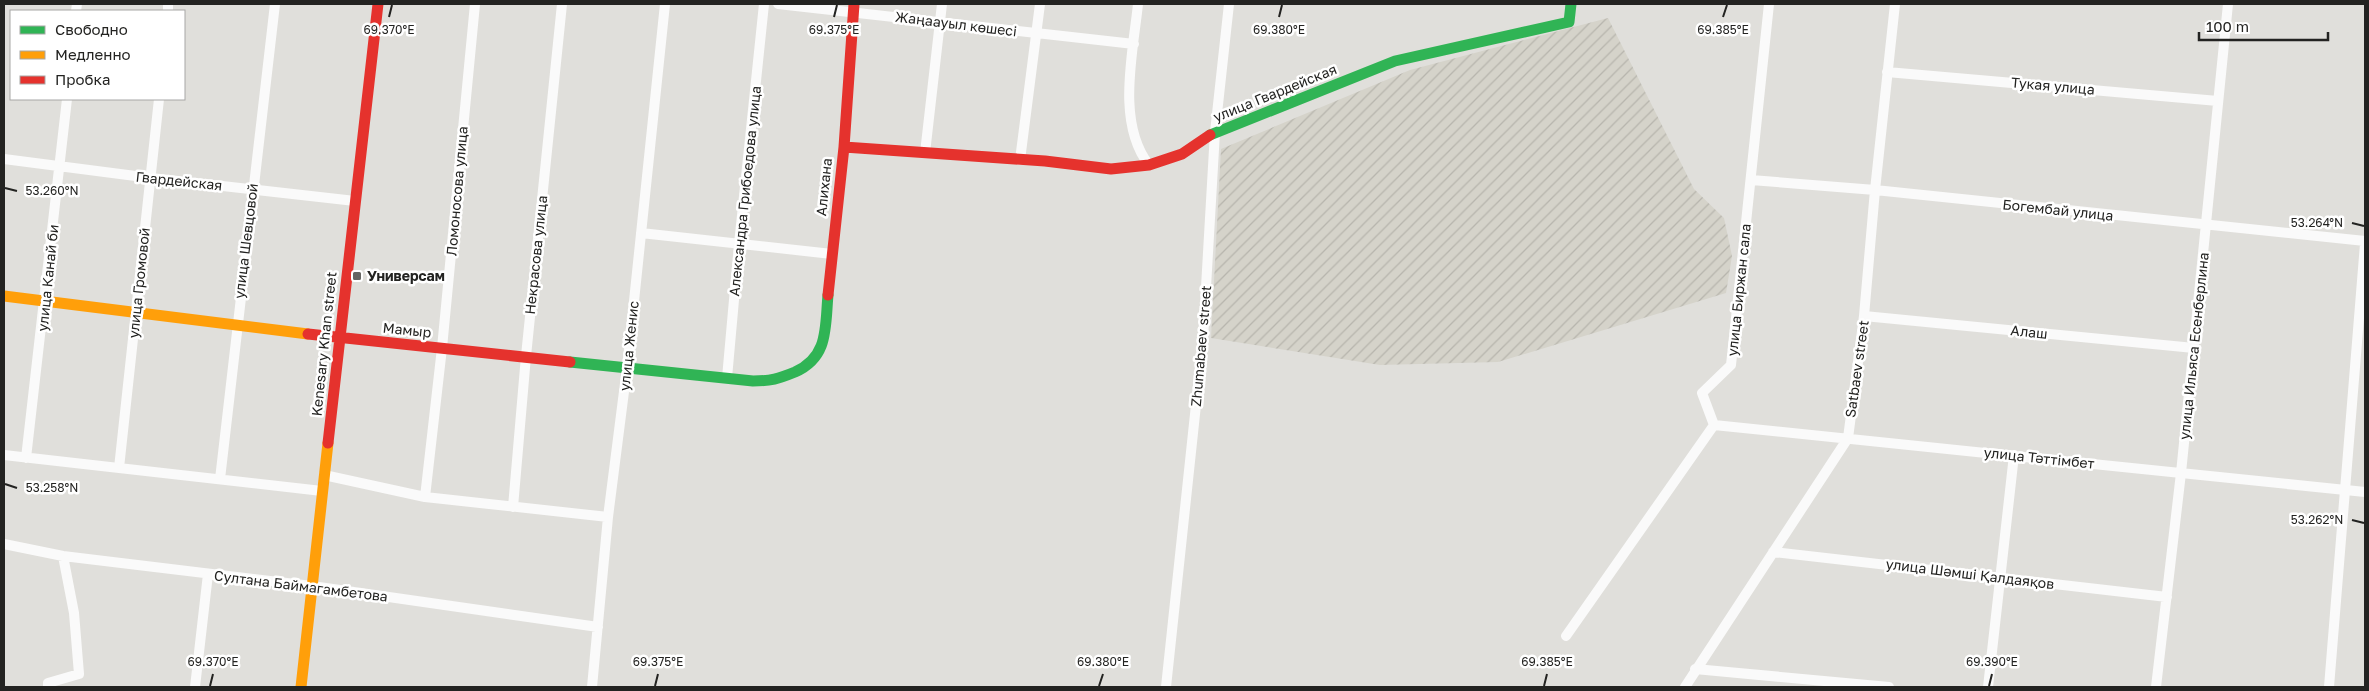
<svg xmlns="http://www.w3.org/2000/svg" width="2369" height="691" font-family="'Golos Text',sans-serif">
<defs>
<pattern id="industrial-furrows" width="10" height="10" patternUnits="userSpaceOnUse" patternTransform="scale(1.25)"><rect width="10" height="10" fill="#d5d3ca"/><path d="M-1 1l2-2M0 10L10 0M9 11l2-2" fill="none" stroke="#b7b5ad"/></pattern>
</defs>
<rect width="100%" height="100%" fill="#e0dfdb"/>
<path fill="url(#industrial-furrows)" d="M1608,18l86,171 30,29 8,38 -6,37 -228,69 -118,3 -169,-27 10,-189 189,-79z"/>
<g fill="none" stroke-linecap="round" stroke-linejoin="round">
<path stroke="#fafafa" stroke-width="10" d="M778,4l356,40
M1138,4c-5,49 -22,119 11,161
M76,11l1,-7
M168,11v-7
M1887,72l331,29
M925,153l17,-149
M4,159l147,19 204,23
M1020,160l20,-156
M1751,180l124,10 490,51
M641,233l191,21
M1864,316l330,32
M727,378l12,-134 25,-240
M1714,425l651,67
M4,455l318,36
M26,458l41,-359
M119,468l40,-369
M324,475l101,22 183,20
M220,479l55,-475
M425,497l17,-149 33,-344
M513,507l13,-151 36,-352
M4,544l59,12 249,30 286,41
M1773,552l394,45
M1566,636l148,-211 -12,-32 29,-28 38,-361
M1695,669l194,18
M48,687v-4l31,-9 -5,-61 -11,-57
M195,687l13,-113
M592,687l16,-170 19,-149 38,-364
M1166,687l37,-348 12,-207 14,-128
M1685,687l163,-249 16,-122 11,-126 20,-186
M1988,687l26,-232
M2156,687l25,-214 47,-469
M2329,687l36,-443"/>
<path stroke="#30b455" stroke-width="11" d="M1210,135l185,-74 174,-39 2,-18
M570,362l183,19c18,0 25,-2 42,-9 34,-15 30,-45 33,-77"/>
<path stroke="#ff9f0a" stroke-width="11" d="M4,296l304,38
M301,687l27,-244"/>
<path stroke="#e5322d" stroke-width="11" d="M844,147l201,14 66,8 38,-4 33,-11 28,-19
M828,295l16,-148 10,-143
M308,334l262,28
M328,443l50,-439"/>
</g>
<path fill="none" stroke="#232321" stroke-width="2" d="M389,17l3,-12M834,17l3,-12M1279,17l3,-12M1723,17l4,-12M5,188l12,3M2352,223l12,3M5,484l12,4M2352,520l12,3M210,686l3,-12M655,686l3,-12M1099,686l4,-12M1544,686l3,-12M1989,686l3,-12"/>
<rect fill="#656562" stroke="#fff" stroke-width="2" x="352" y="271" width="10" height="10" rx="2.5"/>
<g text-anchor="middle" stroke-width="5" stroke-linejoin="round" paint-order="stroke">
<g font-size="14" fill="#232321" stroke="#fff">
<text transform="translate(956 24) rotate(7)" y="5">Жаңаауыл көшесі</text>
<text transform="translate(2053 86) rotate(5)" y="5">Тукая улица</text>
<text transform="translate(1275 93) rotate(-22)" y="5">улица Гвардейская</text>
<text transform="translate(179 181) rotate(6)" y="5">Гвардейская</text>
<text transform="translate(824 187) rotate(-84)" y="5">Алихана</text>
<text transform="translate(457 191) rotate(-85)" y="5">Ломоносова улица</text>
<text transform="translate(745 191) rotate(-84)" y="5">Александра Грибоедова улица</text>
<text transform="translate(2058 210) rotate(6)" y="5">Богембай улица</text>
<text transform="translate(246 241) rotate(-83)" y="5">улица Шевцовой</text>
<text transform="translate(536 255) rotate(-84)" y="5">Некрасова улица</text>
<text transform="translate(48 278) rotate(-84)" y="5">улица Канай би</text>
<text transform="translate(139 283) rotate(-84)" y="5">улица Громовой</text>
<text transform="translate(1739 290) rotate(-84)" y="5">улица Биржан сала</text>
<text transform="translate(407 330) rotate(6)" y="5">Мамыр</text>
<text transform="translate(2029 332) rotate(6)" y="5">Алаш</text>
<text transform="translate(324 344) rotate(-84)" y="5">Kenesary Khan street</text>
<text transform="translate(629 346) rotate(-84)" y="5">улица Женис</text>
<text transform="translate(1201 346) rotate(-85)" y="5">Zhumabaev street</text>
<text transform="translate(2194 346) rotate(-84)" y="5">улица Ильяса Есенберлина</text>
<text transform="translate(1857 369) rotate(-82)" y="5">Satbaev street</text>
<text transform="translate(2039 458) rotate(6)" y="5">улица Тәттімбет</text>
<text transform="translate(1970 574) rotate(7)" y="5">улица Шәмші Қалдаяқов</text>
<text transform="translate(301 586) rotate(7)" y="5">Султана Баймагамбетова</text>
</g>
<g font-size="14" font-weight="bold" fill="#232321" stroke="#fff" text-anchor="start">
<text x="367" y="281">Универсам</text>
</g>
</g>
<g font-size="12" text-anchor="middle" fill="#232321" stroke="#fff" stroke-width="5" stroke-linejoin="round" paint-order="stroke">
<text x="389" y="34">69.370°E</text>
<text x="834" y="34">69.375°E</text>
<text x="1279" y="34">69.380°E</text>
<text x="1723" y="34">69.385°E</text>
<text x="52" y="195">53.260°N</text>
<text x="2317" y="227">53.264°N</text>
<text x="52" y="492">53.258°N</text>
<text x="2317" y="524">53.262°N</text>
<text x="213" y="666">69.370°E</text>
<text x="658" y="666">69.375°E</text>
<text x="1103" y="666">69.380°E</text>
<text x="1547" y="666">69.385°E</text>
<text x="1992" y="666">69.390°E</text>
</g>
<rect width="2369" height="691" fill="none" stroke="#232321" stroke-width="10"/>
<rect x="10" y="10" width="175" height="90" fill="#ffffff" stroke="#a7a7a6"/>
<rect x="20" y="26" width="25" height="8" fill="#30b455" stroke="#a7a7a6"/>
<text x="55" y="35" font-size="15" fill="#232321">Свободно</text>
<rect x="20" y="51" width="25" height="8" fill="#ff9f0a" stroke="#a7a7a6"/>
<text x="55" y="60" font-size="15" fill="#232321">Медленно</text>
<rect x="20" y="76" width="25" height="8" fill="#e5322d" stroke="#a7a7a6"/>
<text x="55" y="85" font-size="15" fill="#232321">Пробка</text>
<path d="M2199 32v8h129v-8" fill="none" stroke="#232321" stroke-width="2.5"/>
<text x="2206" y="32" font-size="15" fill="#232321" stroke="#ffffff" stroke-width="4" paint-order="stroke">100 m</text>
</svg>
